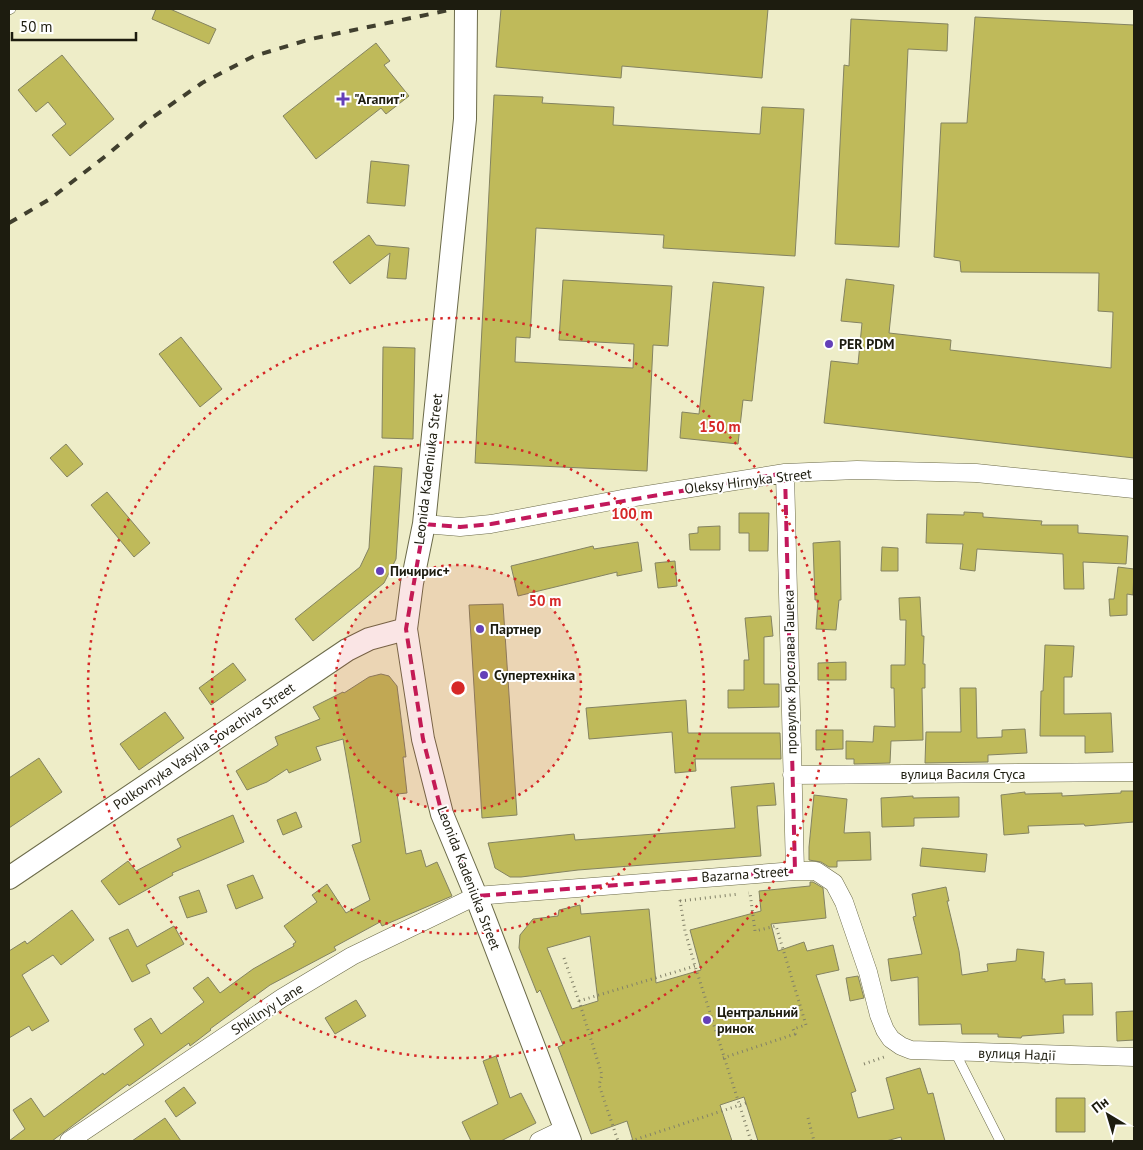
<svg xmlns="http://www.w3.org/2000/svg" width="1143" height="1150" font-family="'PT Sans',sans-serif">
<rect width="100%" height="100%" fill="#eeedc8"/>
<path fill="#bfba5a" stroke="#848361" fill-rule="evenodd" d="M156,9h14l46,20 -7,15 -57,-25z
M501,9h267l-6,69 -140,-12 -1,12 -125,-11z
M975,17l159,8v433l-310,-35 7,-62 27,3 4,-41 -21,-2 5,-42 48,6 -5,48 62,7 -1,10 161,18 2,-56 -15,-1 1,-38 -138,-1 -1,-11 -26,-4 7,-134h26z
M851,19l97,5 -1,27 -39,-2 -9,198 -64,-3 9,-179 5,1z
M376,43l14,18 -6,4 25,31 -23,18 -5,-6 -65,51 -33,-43z
M62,55l52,64 -44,37 -18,-21 14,-11 -18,-22 -12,10 -18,-22z
M494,95l49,2 -1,6 72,4 -1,18 147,9 2,-27 42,2 -9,147 -132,-8 1,-13 -128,-7 -6,110 -14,-1 -1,25 118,6 1,-24 -75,-4 4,-60 109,6 -4,60 -15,-1 -6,126 -172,-8z
M371,161l38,4 -4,41 -38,-3z
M369,235l7,10 33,3 -3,31 -19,-1 3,-25 -40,31 -17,-22z
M713,282l51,5 -12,114 -9,-1 -5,44 -58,-6 2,-26 17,2z
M181,337l41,52 -22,18 -41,-53z
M383,347l32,1 -2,91 -31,-1z
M66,444l17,20 -16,13 -17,-19z
M374,466l28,2 -6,91 -12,24 -71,58 -18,-22 65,-52 9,-19z
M107,492l43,51 -16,14 -43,-52z
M964,512l19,1v4l59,4 -1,4h37v8l50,3 -2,28 -43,-2 1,27h-20l-1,-35 -86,-5 -2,22 -15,-2 3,-25 -37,-1 1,-29 37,1z
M739,513h30l-1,38h-19v-18h-10z
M720,526v24h-30l-1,-16 9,-1v-6z
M840,541l1,59h-2l-3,30 -20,-1 2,-29h-3l-2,-57z
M638,542l4,29 -25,5v-4l-99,24 -7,-30 82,-20 1,3z
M882,547l16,1v23h-17z
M675,561l2,25 -19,2 -3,-25z
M1118,567l16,2 -1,26 -6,-1v21l-17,1 -1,-17h5z
M920,597l2,39h2l-1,28h2v24h-3l1,52 -32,1 -1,22 -36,1v-5h-8v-18l27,1 1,-16 21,1 -1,-39h-3v-23h14l1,-45h-6l-1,-22z
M503,604l14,211 -35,3 -13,-213z
M771,616l2,20 -9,1v47h15v23l-51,1v-18h16v-30h5l-4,-42z
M1045,645l29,1 -2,31h-8v37l47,-1 2,39 -28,1v-17h-45l1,-45h2z
M846,662v18h-28v-17z
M233,663l13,17 -35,25 -12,-17z
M381,674l8,2 8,10 9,71h-3l4,36 -10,1 9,60 15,-4 5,17 11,-5 15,34 -70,30 -2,-4 -46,25 2,3 -66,35 -60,44 1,1 -21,16 -1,-3 -60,43 -1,-2 -76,57h-43l16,-12 -12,-19 18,-12 13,19 59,-44 1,2 40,-30 -10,-16 17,-11 10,16 43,-32 -11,-14 15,-11 12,16 33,-24 41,-23 -1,-2 3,-2 -12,-16 33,-24 -5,-7 15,-11 19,29 24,-13 -18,-55 9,-3 -18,-103 -27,8 5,13 -32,13 -2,-4 -20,13 -20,8 -11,-19 42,-26 -3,-8 45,-18 -7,-12 30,-15 1,1 25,-16z
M960,688h16l1,50 25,-1v-7l23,-1 2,24 -39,2v7l-63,1 1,-31h35z
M686,700l2,33h92l1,26h-86l1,12 -21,2 -3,-41 -83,7 -3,-31z
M165,712l19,26 -45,32 -19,-26z
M816,730h27v19l-27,1z
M39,758l23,34 -53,36v-50z
M774,783l2,22 -19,1 4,50 -183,14 -57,7h-11l-15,-9 -7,-25 86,-9 1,6 160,-12 -4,-41z
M1121,791h13v31l-49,4 -1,-2 -56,2 1,7 -25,2 -3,-40 24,-3v2l37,-1v3l59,-3z
M814,795l33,4 -3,34 26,-1 1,28 -34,1v6h-8l-8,-5 -12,-2v-13z
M913,796v2l46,-1v20l-45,1v8l-32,1 -1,-29z
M296,812l6,15 -19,8 -6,-15z
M233,815l11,27 -72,31 1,2 -54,30 -18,-24 27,-20 8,10 45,-24 -4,-8z
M922,848l65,6 -2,18 -65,-6z
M253,875l10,23 -27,11 -9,-24z
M810,882h3l10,6 3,30 -55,6 7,27 26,-9 3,9 26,-6 6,25 -23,5 40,116 -5,2 7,25 36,-9 -8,-31 34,-10 8,26 5,-1 12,48h-43l-1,-4 -15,4h-128l-14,-44 -24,8 12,36h-99l-6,-20 -36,13 -33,-87 5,-2 -23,-55 -3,3 -18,-45 1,-13 13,-16 25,-3 1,-6 21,-5 1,9 68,-5 7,74 45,-13 -11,-40 71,-19 -2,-20 51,-5zM590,936l8,65 -26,8 -25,-61z
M946,887l3,14h-2l12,50 3,24 26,-4 -1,-7 29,-3 1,-12 27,3 -2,27h3v3l20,-3v5l27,-1 1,32h-30l1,18 -42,3 -1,2 -23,-1v-3h-36l-1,-10 -42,1 -1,-48 -27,4 -3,-22 34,-5 -9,-37 3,-1 -4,-22z
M199,890l8,22 -20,6 -8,-21z
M72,910l22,30 -33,25 -8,-10 -31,20 27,46 -17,10 -3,-5 -20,12v-87l16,-10 2,3z
M174,926l10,18 -38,21 4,8 -18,9 -23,-44 19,-9 9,18z
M858,976l6,22 -14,3 -4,-23z
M356,1000l10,16 -31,18 -10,-16z
M1134,1011v29l-17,1 -1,-29z
M496,1056l14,42 11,-5 15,30 -35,18h-30l-9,-19 36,-18 -15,-43z
M184,1087l12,16 -20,14 -11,-16z
M1056,1098h29v34h-29z
M165,1118l16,23h-49z"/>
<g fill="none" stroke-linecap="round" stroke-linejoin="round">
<defs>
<path id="service" d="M9,10l2,-1
M955,1052l45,89"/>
<path id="minor" d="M785,473l10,398
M424,524l36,3 31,-3 131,-25 163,-26 72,-3 119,3 158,16
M792,775l342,-3
M69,1141l213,-143 70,-42 124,-60 319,-25h21l18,12 10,19 24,70 11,43 6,15 6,9 10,7 10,4 223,7
M539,1141l27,-13"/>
<path id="tertiary" d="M466,9l-1,110 -41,405 -12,59 -6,46 17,110 19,75 34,82 94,245
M9,878l338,-228 22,-11 37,-10"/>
</defs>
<use href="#service" stroke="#6b6a49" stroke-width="10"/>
<use href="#minor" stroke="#6b6a49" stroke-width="19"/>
<use href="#tertiary" stroke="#6b6a49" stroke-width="24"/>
<path stroke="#828168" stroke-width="3" stroke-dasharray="1 4" stroke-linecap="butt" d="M680,900l5,31 10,35 56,175
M680,901l59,-7
M564,958l15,43 23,74 -3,10 19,56
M579,1001l116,-35
M723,1058l72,-24 -2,-5 13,-4 -30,-99 -21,5 -5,-38h-2
M864,1064l23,-8
M808,1118l6,23
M631,1141l115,-38"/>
<use href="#service" stroke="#fff" stroke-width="9"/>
<use href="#minor" stroke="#fff" stroke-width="18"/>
<use href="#tertiary" stroke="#fff" stroke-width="22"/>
<path stroke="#403f2e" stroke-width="4" stroke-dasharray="9 9" stroke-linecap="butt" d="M9,223l41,-24 57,-44 39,-33 56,-39 52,-27 57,-17 143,-30"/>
</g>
<path fill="none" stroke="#c2185b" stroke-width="4" stroke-dasharray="10 6" stroke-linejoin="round" d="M785,473l10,398 -319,25 -34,-82 -19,-75 -17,-110 18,-105 36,3 31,-3z"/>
<circle cx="458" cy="688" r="123" fill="#d62828" fill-opacity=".12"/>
<g fill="none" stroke="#d62828" stroke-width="2.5" stroke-dasharray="2.5 5">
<circle cx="458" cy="688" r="123"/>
<circle cx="458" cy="688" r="246"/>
<circle cx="458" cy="688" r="370"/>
</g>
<g fill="#6440b8" stroke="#fff" stroke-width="2">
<path d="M340.5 91.5h5v5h5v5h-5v5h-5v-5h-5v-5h5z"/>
<circle cx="829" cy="344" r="5"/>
<circle cx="380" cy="571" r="5"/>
<circle cx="480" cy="629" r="5"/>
<circle cx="484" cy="675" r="5"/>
<circle cx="707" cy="1020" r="5"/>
</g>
<g text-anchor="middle" stroke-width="4" stroke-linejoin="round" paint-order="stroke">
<g font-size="14" font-weight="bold" fill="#1d1c0f" stroke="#fff" text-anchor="start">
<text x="354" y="104">"Агапит"</text>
<text x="839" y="349">PER PDM</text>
<text x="390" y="576">Пичирис+</text>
<text x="490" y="634">Партнер</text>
<text x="494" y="680">Супертехніка</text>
<text x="717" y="1017">Центральний<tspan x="717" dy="16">ринок</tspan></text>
</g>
<g font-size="14" fill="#1d1c0f" stroke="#fff">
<text transform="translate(428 469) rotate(-83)" y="5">Leonida Kadeniuka Street</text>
<text transform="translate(748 481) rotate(-7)" y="5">Oleksy Hirnyka Street</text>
<text transform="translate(790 672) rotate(-91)" y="5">провулок Ярослава Гашека</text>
<text transform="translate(204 746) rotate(-34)" y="5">Polkovnyka Vasylia Sovachiva Street</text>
<text x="963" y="779">вулиця Василя Стуса</text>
<text transform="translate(745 874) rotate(-4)" y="5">Bazarna Street</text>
<text transform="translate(469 878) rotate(69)" y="5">Leonida Kadeniuka Street</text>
<text transform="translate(267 1009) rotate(-33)" y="5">Shkilnyy Lane</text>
<text transform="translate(1017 1054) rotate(2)" y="5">вулиця Надії</text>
</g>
</g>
<circle cx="458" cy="688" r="8" fill="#d62828" stroke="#fff" stroke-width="2.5"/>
<g font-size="15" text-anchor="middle" font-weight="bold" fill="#d62828" stroke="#fff" stroke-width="4" stroke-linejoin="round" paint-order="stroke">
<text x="720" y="432">150 m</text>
<text x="632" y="519">100 m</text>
<text x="545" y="606">50 m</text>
</g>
<rect width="1143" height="1150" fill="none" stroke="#1d1c0f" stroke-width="20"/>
<g transform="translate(1108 1115) rotate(322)" stroke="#ffffff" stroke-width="4" paint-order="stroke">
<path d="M0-4L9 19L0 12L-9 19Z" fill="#1d1c0f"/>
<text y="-8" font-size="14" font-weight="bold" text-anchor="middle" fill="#1d1c0f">Пн</text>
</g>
<path d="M12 32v8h124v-8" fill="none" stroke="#1d1c0f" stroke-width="2.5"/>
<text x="20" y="32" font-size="15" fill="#1d1c0f" stroke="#ffffff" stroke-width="4" paint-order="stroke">50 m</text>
</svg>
